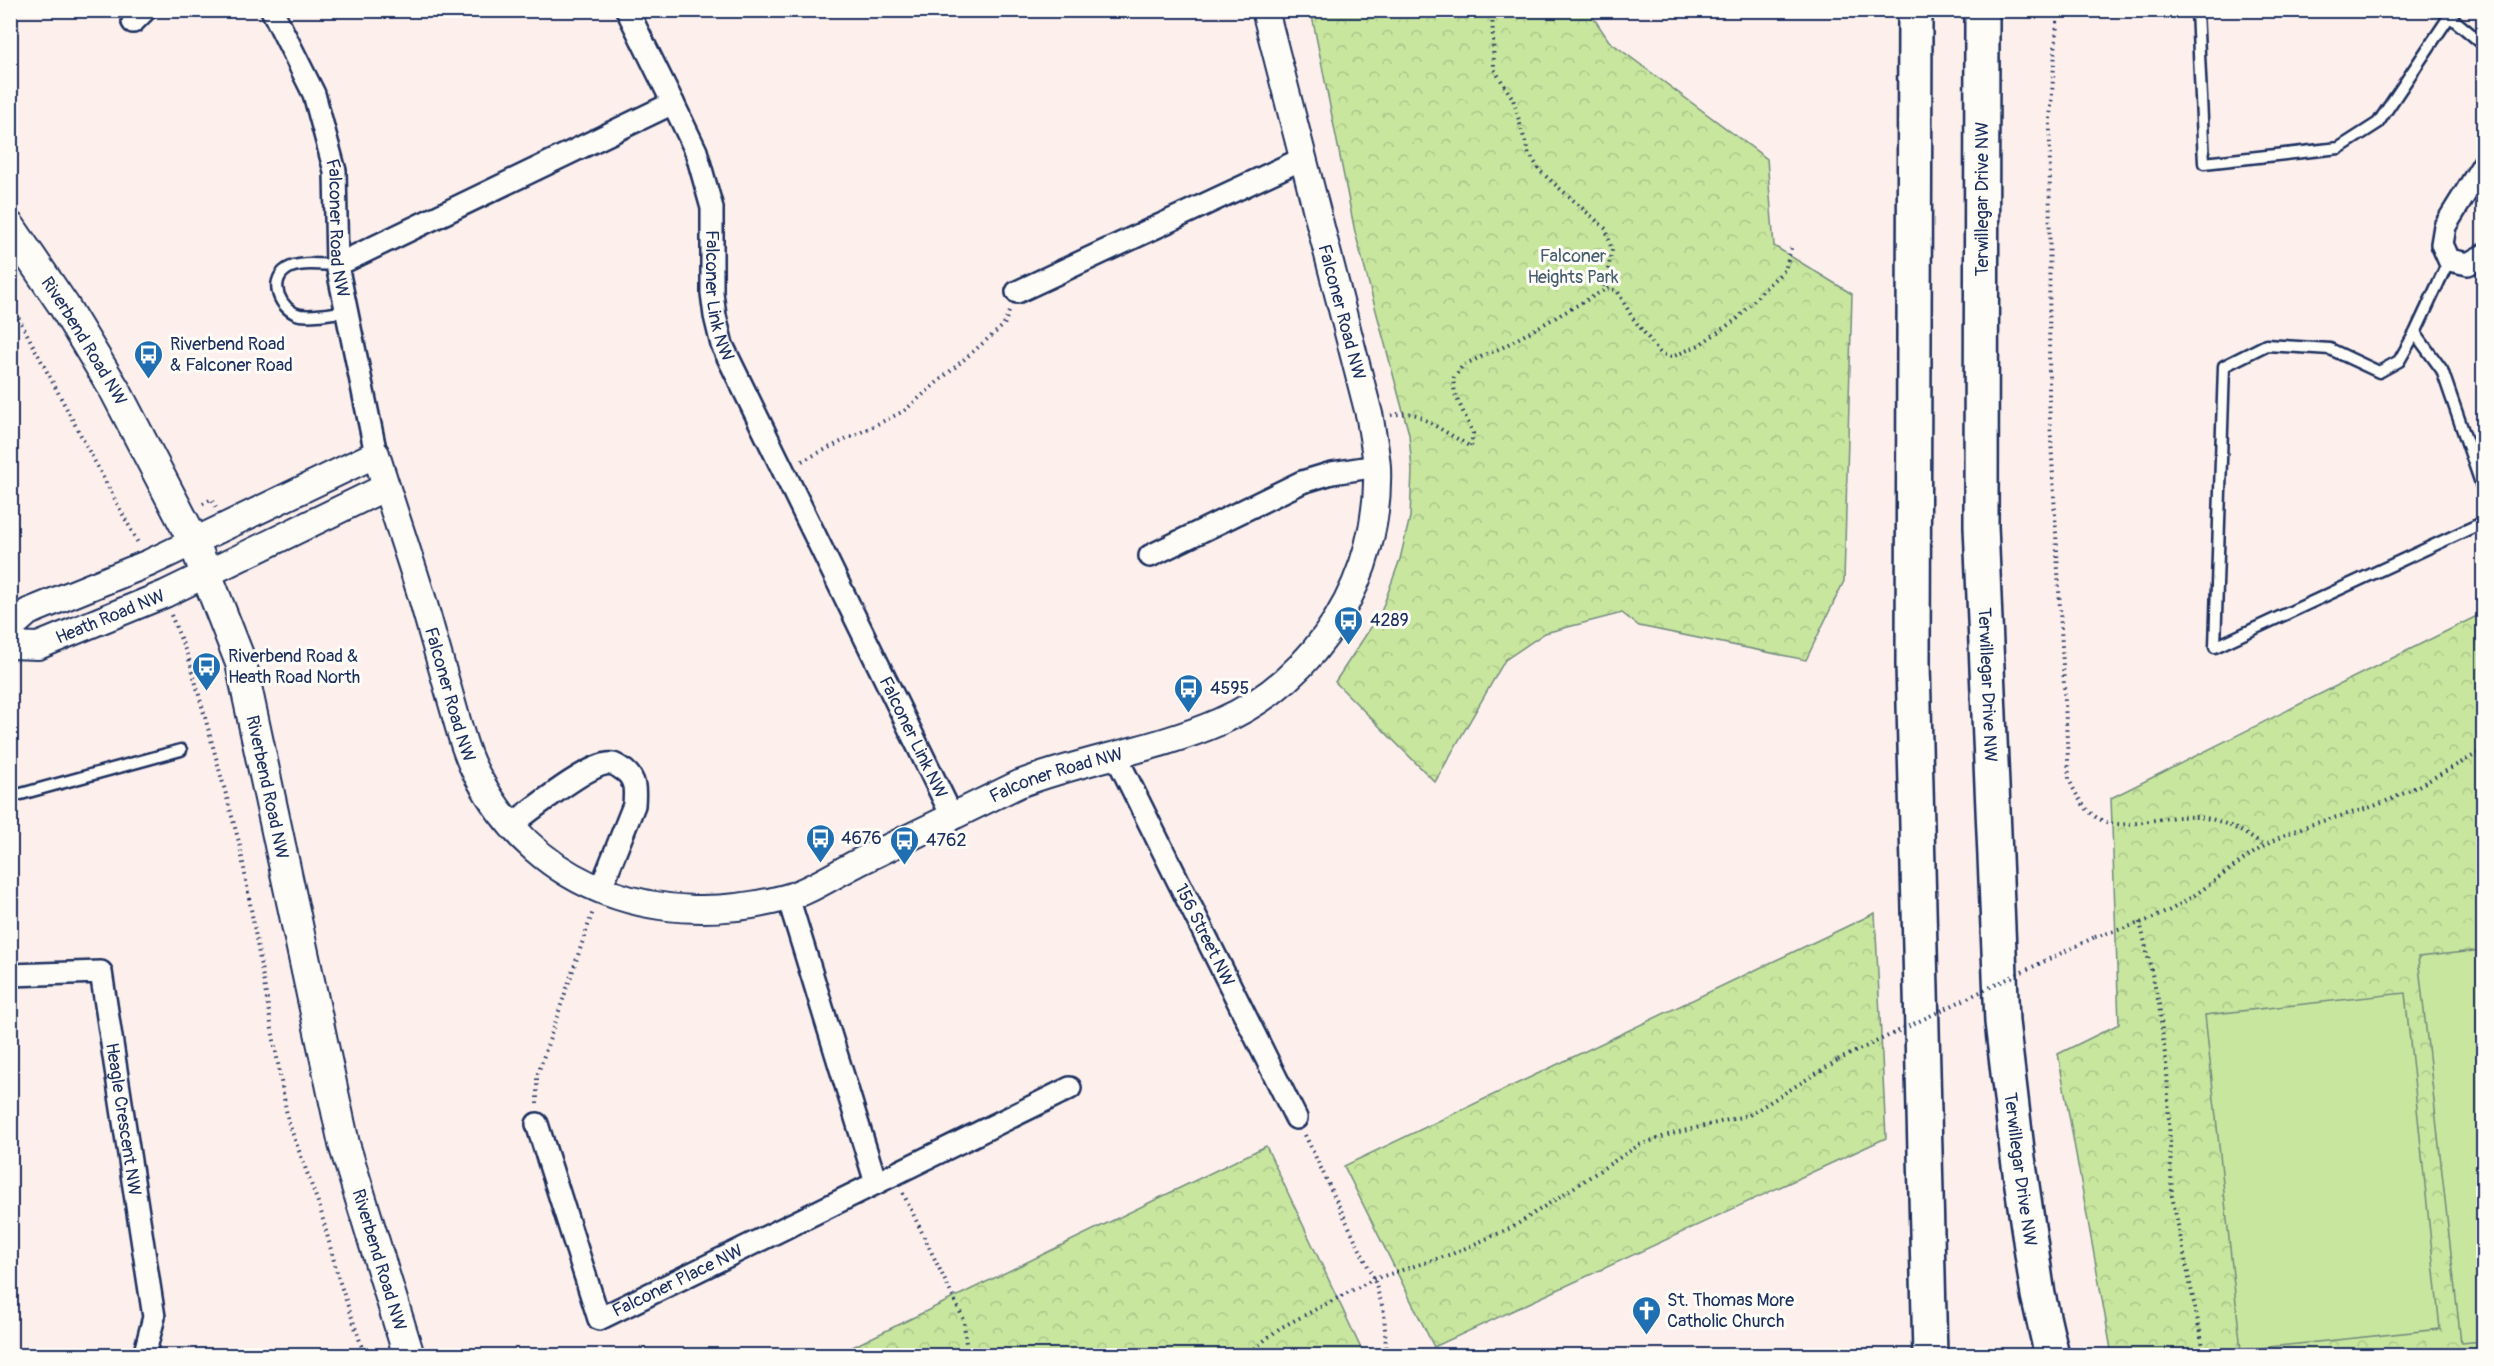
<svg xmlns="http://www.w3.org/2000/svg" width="2494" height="1366" font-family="Pangolin,sans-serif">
<defs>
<pattern id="forest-crowns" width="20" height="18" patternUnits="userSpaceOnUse" patternTransform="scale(1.5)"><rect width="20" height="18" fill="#c8e69e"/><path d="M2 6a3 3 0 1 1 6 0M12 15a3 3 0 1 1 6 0" fill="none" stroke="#abc68a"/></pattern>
</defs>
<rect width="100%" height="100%" fill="#fdf0ec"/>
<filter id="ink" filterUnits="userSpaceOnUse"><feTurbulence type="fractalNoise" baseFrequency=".0167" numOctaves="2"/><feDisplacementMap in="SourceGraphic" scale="12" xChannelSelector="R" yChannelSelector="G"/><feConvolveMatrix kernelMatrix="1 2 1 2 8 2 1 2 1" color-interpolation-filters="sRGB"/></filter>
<g filter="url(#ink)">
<path fill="url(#forest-crowns)" stroke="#728a7e" stroke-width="1.5" d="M1311,11h278l20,30 158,118 7,87 78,48 -8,287 -38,79 -167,-34 -17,-13 -77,20 -40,27 -70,122 -100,-100 46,-70 19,-53 10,-42 2,-46 -3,-37 -54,-202z
M2483,613v742h-371l-54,-301 61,-30 -8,-226z
M1875,913l11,225 -452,209 -90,-181z
M1266,1146l98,209h-528z"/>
<path fill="#c8e69e" stroke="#728a7e" stroke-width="1.5" d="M2483,950v391l-22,2 -43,-386z
M2405,993l35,336 -199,21 -36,-335z"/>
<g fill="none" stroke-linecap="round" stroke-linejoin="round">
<defs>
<path id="service" d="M2197,10l7,153 135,-15 39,-25 71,-106
M2442,10l42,35
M2449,260l-34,73 -16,28 -20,11 -49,-23 -64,-4 -42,21 -9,281 269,-125
M337,265c-14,0 -38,-4 -50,4 -20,13 -6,42 13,46 15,2 32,-2 47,-4
M2415,333l27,37 42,122
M10,795l11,-1 160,-44"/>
<g id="minor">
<path id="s1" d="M272,10l42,84 21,77 2,94 39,189"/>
<path d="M627,10l46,93"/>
<path d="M133,22l12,-12"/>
<path d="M2484,163l-39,63 -3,18 7,16 19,4 16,-9"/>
<path id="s2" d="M337,265l336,-162 23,48 16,57v85l3,23 7,29 230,471"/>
<path d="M1017,292l285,-133"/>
<path d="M1150,556l152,-74 30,-9 45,-7"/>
<path id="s3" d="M1115,754l181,364"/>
<path d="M511,825c18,-13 83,-66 102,-61 4,1 9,5 12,7 11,9 10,20 9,34l-34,85"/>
<path d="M788,897l88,286"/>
<path id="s4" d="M10,975l91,-3 53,345 -10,39"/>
<path id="s5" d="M537,1124l62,195 471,-231"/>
</g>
<g id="tertiary">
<path id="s6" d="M10,628l18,-16 121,-49 227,-109c15,49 32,98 47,147 10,34 19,68 29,102 7,24 13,50 25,72 62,118 185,155 308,123 24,-6 52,-25 74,-36 53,-26 106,-52 160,-78 65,-25 136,-34 200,-62 100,-43 162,-147 158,-255 -1,-16 -5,-33 -7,-49l-105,-408"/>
<path id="s7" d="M10,645l28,1 127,-52 221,-107"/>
</g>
<g id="secondary">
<path id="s8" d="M10,227l54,79 52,86 77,148 48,123 103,481 65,212"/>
</g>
<g id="primary">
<path d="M1915,10l-2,654 17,692"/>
<path id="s9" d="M1982,10l-1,516 21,496 16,136 20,137 14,61"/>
</g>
</defs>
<use href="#service" stroke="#1b2f5e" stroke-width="15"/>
<use href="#minor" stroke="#1b2f5e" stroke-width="26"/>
<use href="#tertiary" stroke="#1b2f5e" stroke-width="30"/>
<use href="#secondary" stroke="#1b2f5e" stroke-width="34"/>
<use href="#primary" stroke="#1b2f5e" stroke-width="38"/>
<path stroke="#1b2f5e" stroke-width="4" stroke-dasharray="1.5 4.5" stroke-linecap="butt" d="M1492,10l2,59 19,30 15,53 13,20 65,57 6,21 -8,39
M2058,10l-8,110 -1,281 20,378c31,74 70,34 127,38 26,1 47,15 68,29
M10,302l128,241
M1391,415l16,-2 10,2 54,32 2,-14 -18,-39 -2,-15 10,-14 40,-18 105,-59 10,4 14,25 28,36 12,4 27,-12 38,-26 32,-35 16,-14 7,-25
M802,461l102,-50 100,-86 6,-16
M203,504l9,-5 4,9
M171,615l19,47 50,184 48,275 32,87 19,72 26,76
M2140,922l19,82 8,67 5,125 33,160
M2095,937c26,-8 53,-15 77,-28 40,-22 73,-56 115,-75 28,-13 58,-18 87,-28 38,-14 74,-37 110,-56
M537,1104v-28l56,-165
M1305,1135l69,144 10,33 2,36 8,8
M903,1193l61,127 3,36
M1245,1356l35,-28 94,-49 78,-25 61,-27 126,-82 32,-11 78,-19 89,-55"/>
<use href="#service" stroke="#fdfcf7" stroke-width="10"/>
<use href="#minor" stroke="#fdfcf7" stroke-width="21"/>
<use href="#tertiary" stroke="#fdfcf7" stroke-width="26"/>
<use href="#secondary" stroke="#fdfcf7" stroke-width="30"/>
<use href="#primary" stroke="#fdfcf7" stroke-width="33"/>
<path stroke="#1b2f5e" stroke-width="4" stroke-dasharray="1.5 4.5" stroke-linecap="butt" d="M1838,1060l257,-123"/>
</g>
</g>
<defs>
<symbol id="bus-pin" viewBox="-11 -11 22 30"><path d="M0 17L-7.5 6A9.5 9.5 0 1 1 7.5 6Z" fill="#1f6fb2" stroke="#fdfcf7"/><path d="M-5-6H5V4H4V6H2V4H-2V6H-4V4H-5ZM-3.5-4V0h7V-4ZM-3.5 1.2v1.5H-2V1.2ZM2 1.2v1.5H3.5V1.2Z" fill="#fff"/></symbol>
<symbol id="church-pin" viewBox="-11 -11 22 30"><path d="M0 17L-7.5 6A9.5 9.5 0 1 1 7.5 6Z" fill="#1f6fb2" stroke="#fdfcf7"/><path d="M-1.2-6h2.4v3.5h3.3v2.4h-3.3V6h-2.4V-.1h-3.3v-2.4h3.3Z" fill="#fff"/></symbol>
</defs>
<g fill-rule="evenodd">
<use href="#bus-pin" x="132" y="338" width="33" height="45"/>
<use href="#bus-pin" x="1332" y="604" width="33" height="45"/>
<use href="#bus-pin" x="190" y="650" width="33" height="45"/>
<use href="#bus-pin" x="1172" y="672" width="33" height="45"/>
<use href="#bus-pin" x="804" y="822" width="33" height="45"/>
<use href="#bus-pin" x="888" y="824" width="33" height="45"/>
<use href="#church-pin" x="1630" y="1294" width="33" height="45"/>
</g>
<g text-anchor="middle" stroke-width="6" stroke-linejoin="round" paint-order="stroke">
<g font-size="18" fill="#1b2f5e" stroke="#fdfcf7">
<text transform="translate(1982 199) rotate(-90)" y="6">Terwillegar Drive NW</text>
<text dy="6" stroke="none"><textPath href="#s1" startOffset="231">Falconer Road NW</textPath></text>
<text dy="6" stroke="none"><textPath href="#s2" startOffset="574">Falconer Link NW</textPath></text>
<text transform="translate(1342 312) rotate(75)" y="6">Falconer Road NW</text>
<text dy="6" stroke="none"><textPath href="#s8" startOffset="136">Riverbend Road NW</textPath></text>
<text dy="6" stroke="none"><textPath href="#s7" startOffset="106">Heath Road NW</textPath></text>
<text dy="6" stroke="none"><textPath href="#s9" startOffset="675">Terwillegar Drive NW</textPath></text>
<text dy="6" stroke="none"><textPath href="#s6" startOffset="658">Falconer Road NW</textPath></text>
<text dy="6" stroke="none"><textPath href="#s2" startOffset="1060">Falconer Link NW</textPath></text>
<text dy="6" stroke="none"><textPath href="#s6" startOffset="1402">Falconer Road NW</textPath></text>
<text dy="6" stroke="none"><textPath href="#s8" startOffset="622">Riverbend Road NW</textPath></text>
<text dy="6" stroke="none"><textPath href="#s3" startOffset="202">156 Street NW</textPath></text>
<text dy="6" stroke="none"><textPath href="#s4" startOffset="240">Heagle Crescent NW</textPath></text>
<text dy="6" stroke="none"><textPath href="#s9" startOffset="1161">Terwillegar Drive NW</textPath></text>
<text dy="6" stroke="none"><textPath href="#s8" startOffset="1108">Riverbend Road NW</textPath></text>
<text dy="6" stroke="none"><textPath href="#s5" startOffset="292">Falconer Place NW</textPath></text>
</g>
<g font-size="18" fill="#465d6e" stroke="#fdfcf7">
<text x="1573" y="262">Falconer<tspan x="1573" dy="21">Heights Park</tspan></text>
</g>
<g font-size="18" fill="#1b2f5e" stroke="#fdfcf7" text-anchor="start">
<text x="170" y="350">Riverbend Road<tspan x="170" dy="21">&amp; Falconer Road</tspan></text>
<text x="1370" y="626">4289</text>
<text x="228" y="662">Riverbend Road &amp;<tspan x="228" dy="21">Heath Road North</tspan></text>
<text x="1210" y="694">4595</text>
<text x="841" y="844">4676</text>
<text x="926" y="846">4762</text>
<text x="1667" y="1306">St. Thomas More<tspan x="1667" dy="21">Catholic Church</tspan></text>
</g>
</g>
<rect width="2494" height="1366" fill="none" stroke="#fdfcf7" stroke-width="36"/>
<rect x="18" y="18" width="2458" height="1330" fill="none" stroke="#1b2f5e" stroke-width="2" filter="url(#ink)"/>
</svg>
